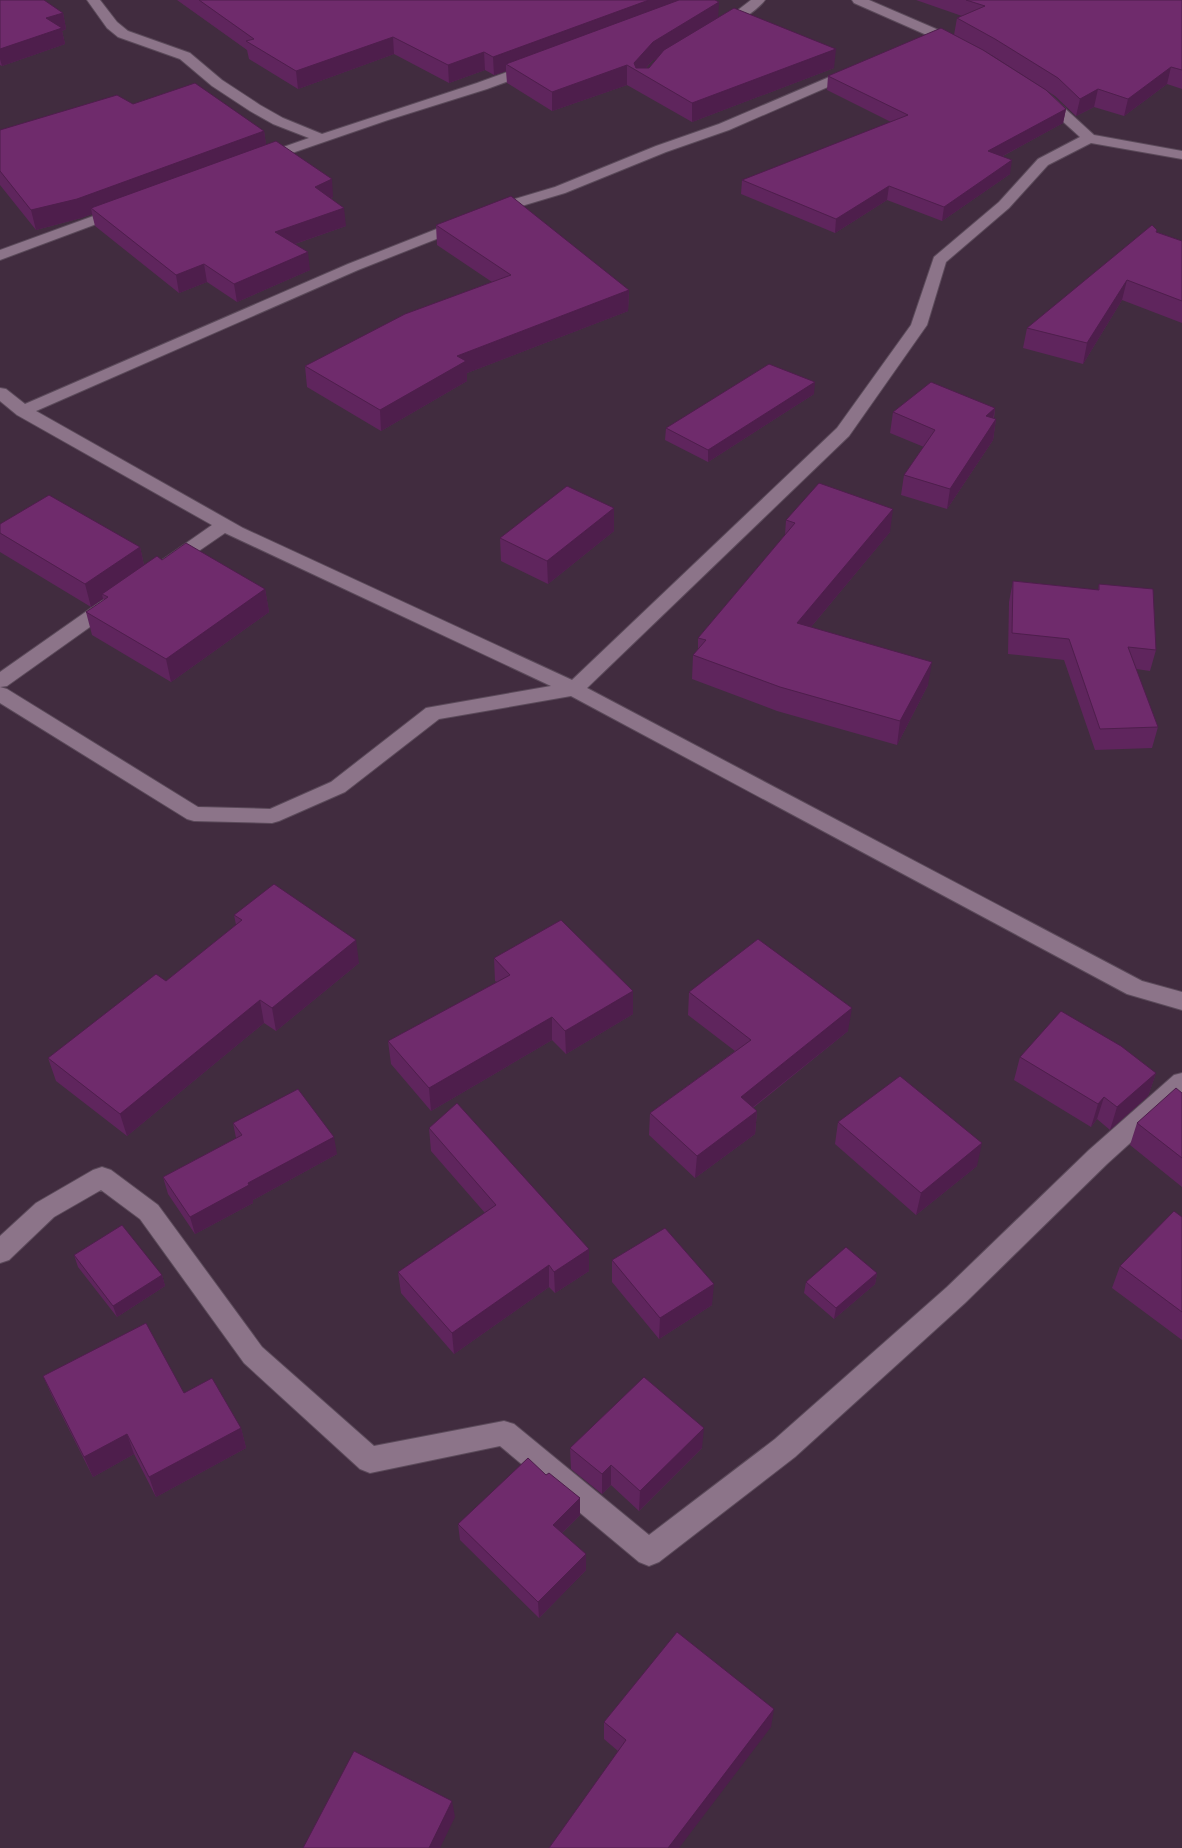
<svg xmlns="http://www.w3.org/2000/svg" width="1182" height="1848" font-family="'Space Grotesk',sans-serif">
<rect width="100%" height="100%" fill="#412c3f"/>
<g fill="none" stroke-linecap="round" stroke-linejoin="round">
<defs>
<path id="minor" d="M87,0h13l17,22 11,9 62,22 32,27 38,25 23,13 39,16 155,-51 52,-19h10l2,3 -2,3 -52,19 -99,31 -128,44 -5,-1 -2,-3 2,-3 54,-19 -36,-14 -23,-13 -38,-25 -32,-27 -62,-22 -11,-9z
M751,0h14c-7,10 -39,33 -51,30l-1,-3 1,-3 24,-14z
M852,0h17l95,41 2,3 -2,3h-10l-100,-44z
M855,66l5,1 2,3 -2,3 -131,57 -63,22 -101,41 -50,15 -157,62 -322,141 207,117 329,152 265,-252 74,-103 23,-68 65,-55 39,-43 42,-22 -42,-38 -2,-3 2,-3h10l46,42 88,16v8l-91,-16 -43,22 -39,43 -63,54 -19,63 -78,111 -262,252 555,293 40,11v18l-55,-16 -556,-298 -132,23 -94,73 -66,29 -7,2 -78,-2 -7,-2 -187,-116v-16l7,2 191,118 72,2 61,-27 95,-74 125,-22 -326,-153 -51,35 -6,2 -6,-2 -3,-4 3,-4 50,-35 -195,-110 -17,-14v-13l6,1 19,15 323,-140 157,-62 50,-15 101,-41 63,-22z
M121,206l5,1 2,3 -2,3 -126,47v-10z
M111,597l7,2 2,4 -2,4 -111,79 -7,1v-15l104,-73z
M1182,1073v23l-75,68 -142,139 -170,154 -136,105 -10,4 -10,-4 -139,-116 -130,27 -10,-4 -116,-106 -104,-144 -39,-29 -47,27 -45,43 -9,3v-27l36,-33 57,-33 9,-3 9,3 47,35 104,142 112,99 130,-25 10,3 135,111 126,-96 172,-152 142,-137 85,-75z"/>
</defs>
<use href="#minor" stroke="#5b4a5a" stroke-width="2"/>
<use href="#minor" fill="#8c7489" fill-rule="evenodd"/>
</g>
<path fill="#5f255d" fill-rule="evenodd" d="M0,0l63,13 3,16 -4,2 3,13 -63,22 -2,-1z
M177,0h538l3,18 116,50 -142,54 -65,-37 -75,26 -45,-28 -1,-12 -12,4 -9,-5 -36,13 -55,-29 -96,35 -49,-30 -2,-9zM658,57l-9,11h-3l6,-7z
M916,0h266v89l-15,-5 -43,32 -30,-9 -18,9 -21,-20 -62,-40 -7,-4 80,57 -3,14 -60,33 7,18 -68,47 -55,-21 -52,33 -94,-39 1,-14 149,-58 -64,-32 1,-14 126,-41 3,-17 5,-2z
M133,104l131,27 2,14 67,52 -2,1 15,28 -51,18 15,26 -73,32 -30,-20 -28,11 -84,-67 -3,-12 -11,4 -45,12 -36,-45v-55z
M436,225l193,65 -1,21 -161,62v8l-86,50 -74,-44 -2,-21 187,-84 -55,-37z
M1157,230v2l25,9v82l-60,-23 -39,64 -60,-16 4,-20z
M814,394l-106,68 -43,-22 1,-12z
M995,408l-1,10 2,1 -3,21 -46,69 -46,-14 3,-20 20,-28 -34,-14 3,-21z
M614,508v23l-66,53 -47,-23 -1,-23z
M786,520l104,12 -79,95 117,58 -31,60 -120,-34 -85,-32 1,-24 5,-5v-12l87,-103z
M0,524l140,23 4,18 18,-5 103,29 4,23 -98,70 -79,-47 -6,-23 18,-12 -1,-1 -12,8 -91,-55z
M1013,581l85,9 1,-6 57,66 -6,21 -14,-2 22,58 -6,21 -57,2 -31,-90 -56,-6 1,-52z
M234,915l125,48 -83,68 -12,-8 -137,113 -71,-55 -8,-23 118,-77 70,-56z
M494,958l139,56 -67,40 -14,-14 -121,71 -40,-47 -3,-23 109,-59 -2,-1z
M689,992l159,39 -95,77 4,3 -2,23 -60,44 -46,-43 1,-22 85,-62 -47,-36z
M1020,1057l136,16 -8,23 -38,34 -13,-11 -6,8 -77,-47z
M1182,1093v94l-52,-42 7,-22z
M838,1122l139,44 -61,49 -81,-71z
M233,1123l104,31 -84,46v3l-58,31 -27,-40 -5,-17 73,-39z
M429,1128l160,143 -34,22 -6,-6 -95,67 -53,-61 -3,-21 87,-59 -54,-62z
M1182,1217v123l-70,-52 8,-22z
M74,1255l88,20 3,11 -48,31 -39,-50z
M612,1260l100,45 -53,34 -47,-57z
M877,1273l-2,11 -41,35 -30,-26 2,-11z
M43,1376l141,17 57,35 5,20 -90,49 -22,-43 -41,23 -41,-81z
M570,1448h132l-63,63 -28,-26 -9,9 -31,-25z
M546,1475l34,23v17l-18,18 24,37 -47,48 -79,-78 -2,-16z
M604,1722l167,5 -153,24 -14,-12z"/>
<path fill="#4e1e4c" d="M649,0h32l-175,64v7l-12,4 -1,-18z
M719,2l-1,19 -66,40 -11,12 -7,-4v-6l19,-21z
M63,13l3,16 -4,2 3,13 -63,22 -2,-7v-10l46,-31z
M393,37l1,17 -96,35 -2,-18z
M836,49l-2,19 -142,54v-19z
M484,52l1,18 -36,13 -1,-18z
M627,65v20l-75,26v-19z
M1171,67l-4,17 -43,32 4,-17z
M1098,89l-4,18 -18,9 4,-17z
M1066,109l-3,14 -77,42 2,-14z
M264,131l3,19 -176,58 1,6 -11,4 -45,12 -5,-20z
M1012,160l-2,14 -68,47 2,-14z
M332,179l1,18 -16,7 -2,-17z
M889,186l-2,14 -52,33 1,-14z
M344,208l2,18 -69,24 -2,-18z
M308,252l2,18 -73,32 -3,-18z
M204,264l3,18 -28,11 -3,-18z
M1127,280l-5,20 -39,64 4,-21z
M629,290l-1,21 -161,62v8l-86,50 -1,-21 77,-54z
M815,382l-1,12 -106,68v-12z
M995,408l-3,17 4,-6 -3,21 -46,69 3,-20 36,-73z
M614,508v23l-66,53 -1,-23z
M893,509l-3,23 -95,114 2,-23z
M140,547l5,23 -43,24 1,5 -12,8 -6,-23z
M265,589l4,23 -98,70 -5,-23z
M932,662l-4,23 -31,60 3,-24z
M356,940l3,23 -83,68 -4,-23z
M633,991v23l-67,40 -1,-23z
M260,1000l4,23 -137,113 -7,-22z
M852,1008l-4,23 -110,88 3,-22z
M552,1017v23l-121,71 -2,-23z
M1156,1073l-8,23 -38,34 7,-23z
M1104,1097l-7,22 -6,8 7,-23z
M757,1111l-2,23 -60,44 2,-22z
M334,1137l3,17 -84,46v3l-58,31 -5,-17 58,-34z
M982,1143l-5,23 -61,49 5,-22z
M589,1249v22l-34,22 -1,-21z
M549,1265v22l-95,67 -2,-21z
M877,1273l-2,11 -41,35 2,-11z
M162,1275l3,11 -48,31 -4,-11z
M714,1284l-2,21 -53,34 1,-21z
M241,1428l5,20 -90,49 -7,-20z
M704,1428l-2,20 -63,63 1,-20z
M127,1434l7,20 -41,23 -9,-20z
M611,1465v20l-9,9v-20z
M580,1498v17l-26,26 -1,-16z
M586,1554v16l-47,48 -1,-16z
M774,1709l-3,18 -92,121h-11z
M452,1801l3,16 -15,31h-11z"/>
<path fill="#6f2b6c" stroke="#4e1e4c" d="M0,0h44l19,13 -17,5 16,10 -62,21z
M199,0h450l-156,57 -9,-5 -36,13 -55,-28 -97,34 -50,-30 8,-2z
M679,0h36l4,2 -66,40 -19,21 2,5h13l15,-18 70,-42 102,41 -144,54 -65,-38 -75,27 -46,-28z
M966,0h216v70l-11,-3 -43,32 -30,-10 -18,10 -22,-21 -63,-39 -38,-21 28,-12z
M941,28l42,22 63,40 20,19 -78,42 24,9 -68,47 -55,-21 -53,33 -94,-39 166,-65 -80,-39z
M195,83l69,48 -187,68 -46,11 -31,-39v-41l117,-35 16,9z
M276,141l56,38 -17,8 29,21 -69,24 33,20 -74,32 -30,-20 -28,11 -85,-67z
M511,196l118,94 -172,66 9,5 -86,49 -75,-44 100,-52 106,-39 -75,-50z
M1152,225l5,5 -1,2 26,9v60l-55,-21 -40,63 -60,-15z
M769,364l46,18 -107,68 -42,-22z
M931,382l64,26 -9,8 10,3 -46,70 -46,-14 31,-45 -42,-18z
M819,483l74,26 -96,114 135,39 -32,59 -120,-34 -87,-32 13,-15 -8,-2 97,-115 -9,-3z
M567,486l47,22 -67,53 -47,-23z
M49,495l91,52 -55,37 -85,-51v-9z
M186,543l79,46 -99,70 -80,-47 22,-15 -6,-3 55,-38 5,4z
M1013,581l86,9v-6l54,5 3,61 -28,-3 30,80 -58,2 -31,-90 -57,-6z
M274,884l82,56 -84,68 -12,-8 -140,114 -72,-56 108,-84 10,7 76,-61 -8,-5z
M561,920l72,71 -68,40 -13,-14 -123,71 -41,-47 122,-66 -16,-17z
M758,939l94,69 -111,89 16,14 -60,45 -47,-43 101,-73 -62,-48z
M1061,1011l60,35 35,27 -39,34 -13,-10 -6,7 -78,-47z
M900,1076l82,67 -61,50 -83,-71z
M1176,1088l6,5v65l-45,-35z
M298,1089l36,48 -86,46 1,2 -59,32 -27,-40 79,-42 -9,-12z
M457,1103l132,146 -35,23 -5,-7 -97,68 -54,-61 98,-67 -67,-77z
M1174,1211l8,6v95l-62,-46z
M122,1225l40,50 -49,31 -39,-51z
M665,1228l49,56 -54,34 -48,-58z
M846,1247l31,26 -41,35 -30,-26z
M146,1323l38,70 28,-15 29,50 -92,49 -22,-43 -43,23 -41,-81z
M644,1377l60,51 -64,63 -29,-26 -9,9 -32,-26z
M528,1458l18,17 3,-2 31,25 -27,27 33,29 -48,48 -80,-78z
M677,1632l97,77 -106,139h-119l77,-108 -22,-18z
M354,1751l98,50 -23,47h-126z"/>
</svg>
